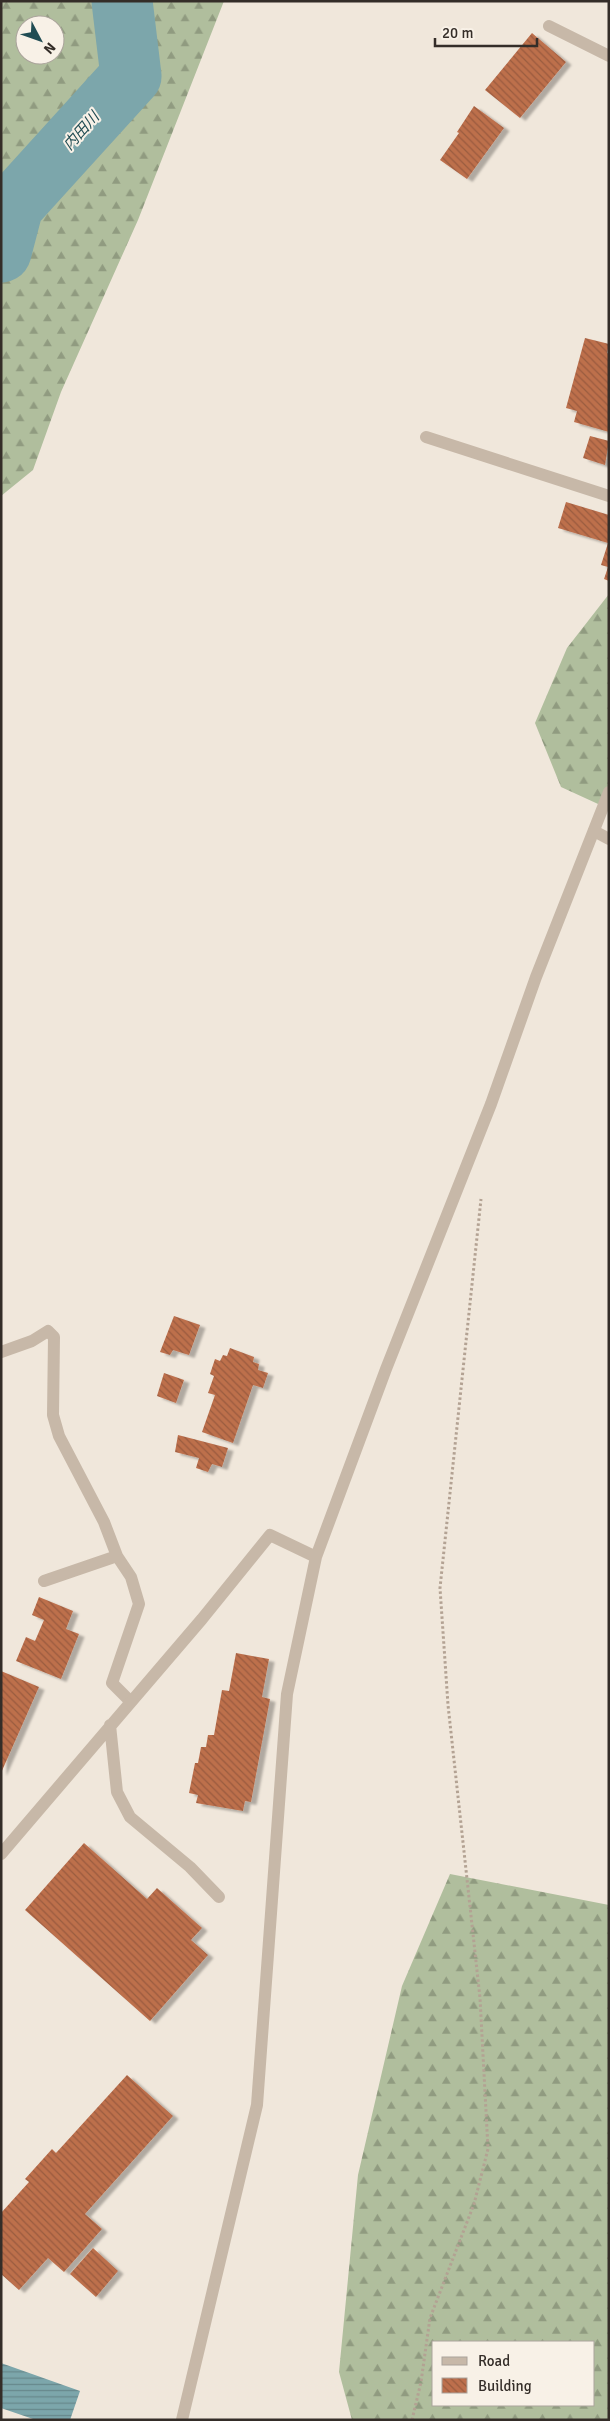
<svg xmlns="http://www.w3.org/2000/svg" width="610" height="2421" font-family="Signika,'Noto Sans JP',sans-serif">
<defs>
<pattern id="forest-firs" width="22" height="20" patternUnits="userSpaceOnUse" patternTransform="scale(1.25)"><rect width="22" height="20" fill="#b0be9d"/><path d="M5 1l3.5 6h-7zM16 11l3.5 6h-7z" fill="#909b80"/></pattern>
<pattern id="water-rules" width="6" height="5" patternUnits="userSpaceOnUse" patternTransform="scale(1.25)"><rect width="6" height="5" fill="#7ca6ab"/><path d="M0 2.5h6" fill="none" stroke="#66888b"/></pattern>
<pattern id="building-back-hatch" width="6" height="6" patternUnits="userSpaceOnUse" patternTransform="scale(1.25)"><rect width="6" height="6" fill="#bd6f4c"/><path d="M-1 5l2 2M0 0l6 6M5-1l2 2" fill="none" stroke="#9a5c3f"/></pattern>
<filter id="shadow"><feDropShadow dx="5.5" dy="3" stdDeviation="1" flood-color="#0004"/></filter>
</defs>
<rect width="100%" height="100%" fill="#f0e7db"/>
<path fill="url(#forest-firs)" fill-rule="evenodd" d="M1,1h223l-86,219 -77,172 -28,78 -32,26zM25,25h30v30h-30z
M609,594v215l-48,-22 -26,-64 32,-75z
M450,1874l159,31v515h-257l-13,-48 19,-197 44,-189zM434,2342h160v63h-160z"/>
<path fill="url(#water-rules)" d="M1,2363l79,28 -10,29h-34l-35,-12z"/>
<g fill="none" stroke-linecap="round" stroke-linejoin="round">
<path stroke="#7ca6ab" stroke-width="61" d="M1,252l12,-46 118,-130 -9,-75"/>
</g>
<path fill="url(#building-back-hatch)" filter="url(#shadow)" d="M532,33l34,29 -46,56 -35,-28z
M474,106l30,22 -37,51 -27,-19 19,-27 -2,-1z
M585,338l24,6 -2,9 2,1v78l-35,-10 3,-11 -11,-3z
M590,436l19,5 -4,24 -22,-7z
M566,502l43,13v66l-5,-2 4,-12 -7,-2 7,-22 -50,-15z
M174,1316l26,9 -11,30 -16,-5 -3,5 -10,-3z
M230,1348l24,9 -1,5 6,2 -1,6 10,3 -5,15 -10,-3 -20,58 -31,-11 13,-37 -7,-2 6,-17 -4,-2 5,-15 5,2 3,-6 4,1z
M164,1373l20,7 -8,23 -19,-7z
M178,1435l50,13 -6,19 -10,-3 -4,8 -12,-4 3,-10 -24,-6z
M39,1597l34,14 -7,18 13,5 -18,45 -45,-18 10,-24 9,4 9,-21 -12,-5z
M236,1653l33,6 -7,38 8,2 -19,103 -6,-1 -2,10 -47,-8 2,-8 -9,-2 6,-30h3l3,-16h5l2,-12h6l8,-45 7,1z
M1,1671l38,16 -38,86z
M84,1843l63,56 10,-11 45,40 -11,12 17,15 -58,66 -125,-111z
M127,2075l46,41 -88,98 17,15 -38,43 -16,-14 -29,32 -18,-16v-61l28,-31 -4,-3 27,-30 4,4z
M93,2248l25,23 -22,26 -26,-23z"/>
<g fill="none" stroke-linecap="round" stroke-linejoin="round">
<path stroke="#b3a293" stroke-width="3" stroke-dasharray="2.5 2.5" stroke-linecap="butt" d="M412,2420l9,-38 9,-64 44,-114 14,-55 -8,-151 -32,-293 -8,-117 41,-389"/>
<path stroke="#c7b8a8" stroke-width="12" d="M549,26l60,30
M426,437l183,59
M594,831l15,8
M1,1352l31,-11 16,-10 6,6 -1,78 6,21 45,86 13,34
M44,1581l73,-25 14,21 8,27 -27,79 18,18"/>
<path stroke="#c7b8a8" stroke-width="12" d="M110,1725l7,67 13,25 60,50 29,30
M1,1854l201,-235 68,-84 46,22
M182,2420l75,-315 30,-411 29,-137 70,-188 105,-265 45,-127 73,-185"/>
</g>
<g text-anchor="middle" stroke-width="4" stroke-linejoin="round" paint-order="stroke">
<g font-size="15" font-style="italic" fill="#204c53" stroke="#f8f1e7">
<text transform="translate(81 131) rotate(-48)" y="5">内田川</text>
</g>
</g>
<rect width="610" height="2421" fill="none" stroke="#342d28" stroke-width="5"/>
<rect x="432" y="2341" width="162" height="65" fill="#f8f1e7" stroke="#aaa39b"/>
<rect x="442" y="2357" width="25" height="8" fill="#c7b8a8" stroke="#aaa39b"/>
<text x="478" y="2366" font-size="15" fill="#342d28">Road</text>
<rect x="442" y="2378" width="25" height="15" fill="url(#building-back-hatch)" stroke="#aaa39b"/>
<text x="478" y="2391" font-size="15" fill="#342d28">Building</text>
<g transform="translate(40 40) rotate(131)"><circle r="24" fill="#f8f1e7" stroke="#aaa39b"/>
<path d="M0-4L9 19L0 12L-9 19Z" fill="#204c53"/>
<text y="-8" font-size="14" font-weight="bold" text-anchor="middle" fill="#342d28">N</text>
</g>
<path d="M435 38v8h102v-8" fill="none" stroke="#342d28" stroke-width="2.5"/>
<text x="442" y="38" font-size="15" fill="#342d28" stroke="#f8f1e7" stroke-width="4" paint-order="stroke">20 m</text>
</svg>
